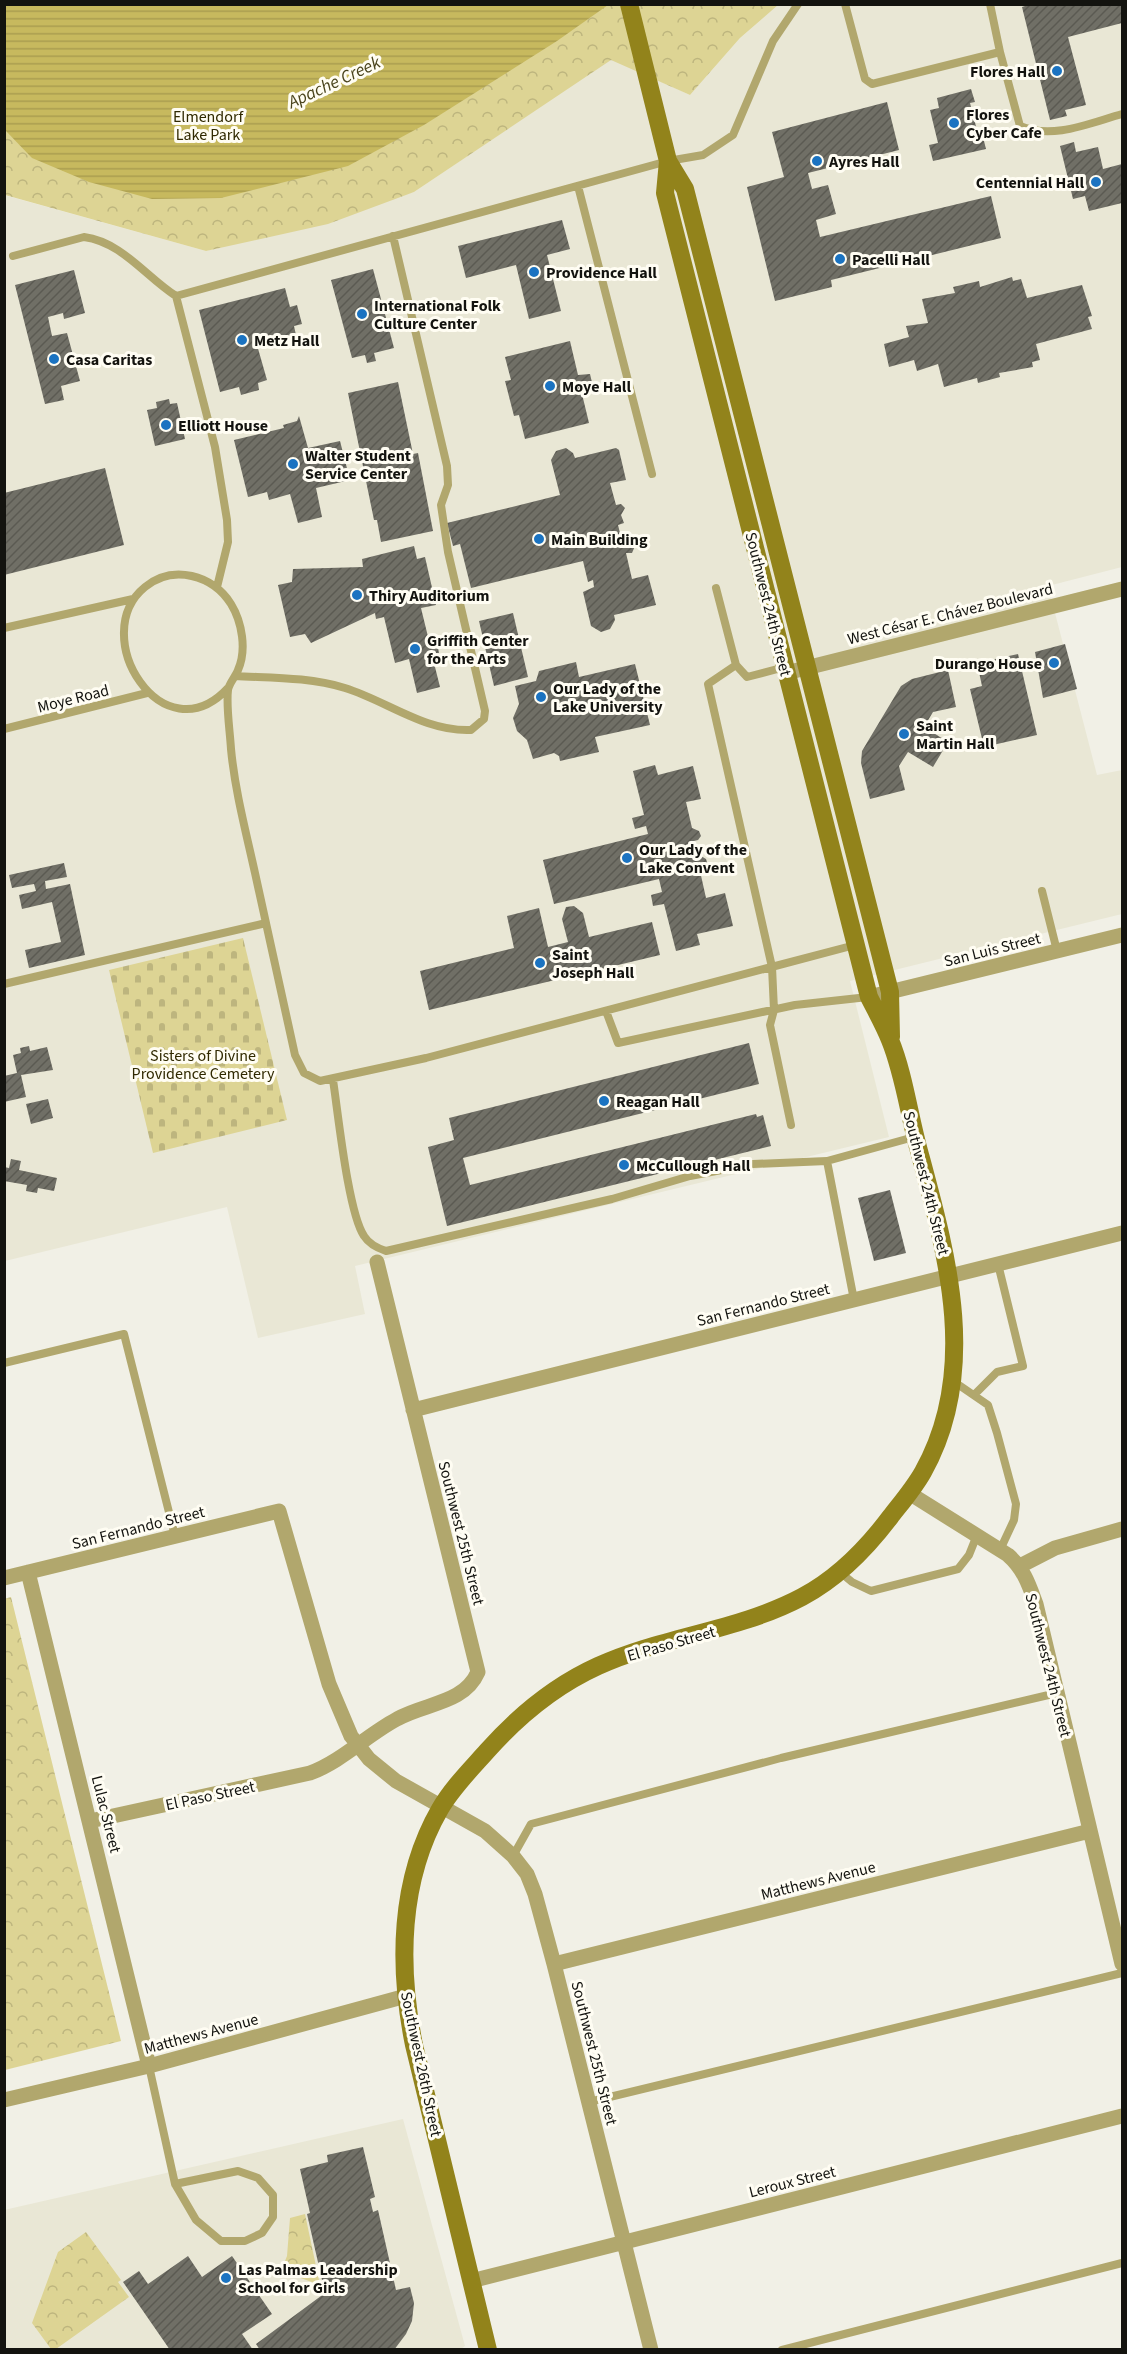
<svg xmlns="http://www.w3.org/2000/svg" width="1127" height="2354" font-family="'Source Sans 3',sans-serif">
<defs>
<pattern id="cemetery-stones" width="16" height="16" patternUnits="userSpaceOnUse" patternTransform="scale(1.5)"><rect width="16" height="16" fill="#ddd494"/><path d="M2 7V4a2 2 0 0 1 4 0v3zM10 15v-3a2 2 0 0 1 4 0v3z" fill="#bdb57e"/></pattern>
<pattern id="park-crowns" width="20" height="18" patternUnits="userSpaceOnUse" patternTransform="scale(1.5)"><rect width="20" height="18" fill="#ddd494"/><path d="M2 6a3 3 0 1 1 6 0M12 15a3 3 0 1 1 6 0" fill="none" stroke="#bdb57e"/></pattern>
<pattern id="water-rules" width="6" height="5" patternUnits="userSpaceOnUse" patternTransform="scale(1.5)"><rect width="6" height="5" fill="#c7b95e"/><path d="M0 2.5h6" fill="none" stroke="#aa9e50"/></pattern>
<pattern id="building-hatch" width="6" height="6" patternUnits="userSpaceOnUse" patternTransform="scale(1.5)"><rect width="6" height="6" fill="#706f66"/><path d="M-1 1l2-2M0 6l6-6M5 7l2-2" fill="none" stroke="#5b5a52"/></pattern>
</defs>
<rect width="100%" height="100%" fill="#f1f0e6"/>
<path fill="#e9e7d5" d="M778,5h344v562l-74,19 49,189 25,-5v144l-272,67 39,156 -534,129 10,48 -107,24 -31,-131 -222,54 -1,-1066 202,56 208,-59 197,-133 79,36 50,-57z
M403,2119l62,227 -5,4 -455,-1 -1,-139z"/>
<path fill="url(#cemetery-stones)" d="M243,938l44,182 -134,33 -44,-183z"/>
<path fill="url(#park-crowns)" d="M4,5h774l-38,33 -50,57 -79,-35 -197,132 -86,32 -122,27 -201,-56z
M11,1597l110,444 -116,29 -1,-471z
M305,2214l15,71 -39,-14 6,-15 3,-38z
M86,2232l35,48 -3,2 11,15 -73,52h-5l-19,-26 26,-71z"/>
<path fill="url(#water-rules)" d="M4,5l1,-1 603,1 -51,36 -133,84 -76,41 -127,32 -69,1 -63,-17 -57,-24 -27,-28z"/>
<path fill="url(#building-hatch)" d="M1031,4h91v19l-54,14 18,68 -21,5 2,6 -17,4 -28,-113z
M971,89l4,13 -5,1 9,35 4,-1 3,12 -53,12 -4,-16 9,-2 -8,-33 9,-2 -2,-10z
M887,102l12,48 -91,23 4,16 16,-4 8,29 -20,6 4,17 171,-41 10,42 -170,42 1,7 -57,14 -28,-114 37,-10 -12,-45z
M1074,142l2,10 22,-5 5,22 19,-5v39l-33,8 -4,-15 -12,3 -13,-53z
M562,220l8,29 -23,6 14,56 -32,8 -13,-54 -50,13 -8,-32z
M373,269l21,79 -20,5 2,8 -9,2 -2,-8 -13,3 -21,-78z
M74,270l11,43 -21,6 -1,-6 -15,4 4,19 15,-3 13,48 -19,5 3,14 -19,4 -30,-119z
M1012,277l1,4 8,-2 6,19 55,-13 10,31 -4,1 4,12 -56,15 4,16 -8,2 1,5 -34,6 1,4 -22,6 -1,-5 -33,9 -6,-23 -21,7 -3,-11 -25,7 -5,-23 25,-7 -3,-11 22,-3 -6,-24 33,-6 -2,-6 26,-6 1,6z
M285,288l5,19 7,-2 5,19 -8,2 2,9 -39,10 10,35 -9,3 1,7 -18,5 -2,-8 -19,5 -21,-82z
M570,341l8,34 12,-1 4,17 -12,3 7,29 -64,16 -6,-24 -5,1 -9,-35 6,-1 -6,-23z
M398,382l15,72 5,-1 15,78 -52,11 -4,-22h-3l-26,-127z
M169,399l1,5 7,-1 8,36 -30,7 -8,-36 10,-2 -1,-6z
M299,416l9,32 32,-7 10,39 -34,8 6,29 -24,6 -8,-29 -21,6 -2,-8 -19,5 -14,-57 50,-12 -1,-3 14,-4z
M566,448l7,5 2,5 41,-10 3,2 7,30 -16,3 6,22 5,-1 4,4 -4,7 3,8 -6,2 3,12 5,-2 2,7 7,4 -3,7h-6l6,26 16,-4 8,30 -42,10 1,5 -5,9 -9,3 -10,-6 -8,-34 11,-5 -1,-7 -5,2 -5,-21 -112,27 -11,-44 -7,2 -6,-23 113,-28 -9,-35 5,-9z
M105,468l19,77 -120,30v-82z
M414,546l3,13 8,-2 11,48 -15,3 9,37 7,-2 2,10 -7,2 8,32 -23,6 -8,-34 -14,4 -11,-46 -8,2 -1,-6 -64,30 -6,-9 -15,3 -12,-52 14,-3 1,-13 70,-2 -1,-8z
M513,613l15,64 -34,9 -15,-65z
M1065,644l12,45 -34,9 -8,-46z
M1018,654l19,81 -53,12 -14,-58 12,-3 -5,-23z
M576,662l3,15 56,-13 15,61 -55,12 4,15 -39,9 -1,-5 -5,-3 -21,6 -6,-19 -10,-9 -4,-13 6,-14 -4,-18 21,-5 3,-10z
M948,670l8,37 -23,5 -9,15 24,15 -15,25 -25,-15 -9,14 6,24 -35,9 -9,-36 1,-12 39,-65 11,-7z
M655,765l3,10 35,-9 8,33 -15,3 6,26 7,3 2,5 -3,4 -8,2 4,16 7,-2 5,3 2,6 -8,6 6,27 19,-5 8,33 -36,8 3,11 -24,6 -12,-47 -11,2 -2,-11 11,-3 -3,-13 -105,25 -11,-44 105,-26 -2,-8 -11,3 -3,-11 12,-3 -11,-44z
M64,863l3,14 -22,4 1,8 24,-5 15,71 -56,13 -4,-18 36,-8 -9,-40 -30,7 -3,-14 17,-4 -2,-7 -22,4 -3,-13z
M574,906l9,7 6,24 63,-15 8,33 -231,55 -9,-39 94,-23 -7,-32 32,-8 9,39 20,-5 -6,-23 4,-12z
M749,1043l10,41 -296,74 7,27 286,-71 1,3 6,-2 8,31 -324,80 -19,-79 26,-7 -5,-22z
M29,1046l1,5 17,-4 6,23 -32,5 5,22 -22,5v-26l13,-3 -4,-18 8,-2 -1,-5z
M48,1099l5,19 -22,6 -5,-20z
M11,1159l10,2 -2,9 38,8 -3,13 -16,-3 -1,5 -11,-2 1,-6 -23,-4v-14l5,1z
M890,1190l16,63 -32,8 -16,-63z
M363,2147l12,50 -5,2 3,13 5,-2 18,80 14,-3 4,16 -2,18 -6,13 -12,16h-134l-4,-6 69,-51 -18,-79 3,-1 -10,-44 28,-7 -1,-7z
M188,2256l14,21 30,-21 40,58 -30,20 11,16h-83l-47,-68 16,-11 9,13z"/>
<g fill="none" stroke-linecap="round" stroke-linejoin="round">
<path stroke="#b1a76d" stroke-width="8" d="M845,4l20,75 7,5 128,-32 -10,-48
M1000,52l20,74c32,14 70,-3 102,-12
M578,186l74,288
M13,256l71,-19c38,5 62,40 92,59
M217,587l11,-45 -1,-22 -12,-73 -39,-151 492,-135 35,-6 30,-20 40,-94 25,-37
M716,588l20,77 11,12 38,-10
M4,628l129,-29
M736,665l-28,19 64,283 2,43 -4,15 21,100
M235,676c37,2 74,1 110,12 42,13 80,44 126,42l13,-11 1,-8 -37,-159 -7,-47 7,-20 -1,-19 -54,-230
M228,688c-65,70 -142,-53 -83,-101 28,-23 68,-12 86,17 11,18 16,46 7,66 -2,6 -9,13 -10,20 -2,17 2,41 3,59 4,42 15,83 24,124 13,61 27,121 40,182l9,18 16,8 106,-23 429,-113
M4,729l143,-36
M1042,891l15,60
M4,984l262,-61
M606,1011l12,32 177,-38 73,-8
M333,1080c5,32 15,132 31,156 5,8 13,12 22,15l226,-52 78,-23 63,-12 74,-3
M854,1300l-27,-139 87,-24
M4,1363l120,-29 51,202
M953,1381l35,24 9,28 19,71 -2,16 -14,30
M975,1394l22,-22 26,-6 -25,-102
M840,1572l12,10 19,9 87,-22 11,-14 8,-20
M513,1856l18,-32 250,-66 276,-65
M149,2066l26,118 21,36 25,21h24l17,-8 11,-16v-22l-15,-17 -20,-7 -63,13
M589,2102l533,-129
M782,2350l340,-87"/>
<path stroke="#b1a76d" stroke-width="15" d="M786,673l336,-84
M869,997l253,-62
M413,1410l709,-177
M909,1493l99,62c16,14 21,30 28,49l86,360
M1020,1566l35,-18 67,-19
M28,1572l121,494
M4,1578l275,-67 50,173 22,52 18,23 27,22 89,50 28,25 14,18 8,20 19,70 97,386
M90,1821l220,-48c32,-12 57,-38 87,-54 28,-16 67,-15 81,-47l-101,-410
M554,1964l536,-133
M4,2100l145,-34 257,-70
M471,2281l651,-165"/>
<path stroke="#92831b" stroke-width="18" d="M629,4l39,157 17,28 205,803 1,45
M488,2350l-74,-305c-16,-79 -15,-165 26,-236 12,-21 31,-40 47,-58 32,-36 67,-65 111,-85 66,-30 140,-35 204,-69 36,-19 65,-49 89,-81 11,-14 23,-28 32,-44 57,-102 24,-217 -4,-321 -10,-36 -15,-77 -29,-111 -6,-15 -14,-29 -21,-43l-204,-804 3,-32"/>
</g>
<g fill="#1b73c1" stroke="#fffdf3" stroke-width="2">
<circle cx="1057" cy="71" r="6"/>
<circle cx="954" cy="123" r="6"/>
<circle cx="817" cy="161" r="6"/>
<circle cx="1096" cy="182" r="6"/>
<circle cx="840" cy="259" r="6"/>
<circle cx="534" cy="272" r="6"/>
<circle cx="362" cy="314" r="6"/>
<circle cx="242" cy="340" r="6"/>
<circle cx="54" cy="359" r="6"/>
<circle cx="550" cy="386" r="6"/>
<circle cx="166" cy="425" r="6"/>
<circle cx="293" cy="464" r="6"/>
<circle cx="539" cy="539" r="6"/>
<circle cx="357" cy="595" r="6"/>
<circle cx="415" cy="649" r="6"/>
<circle cx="1054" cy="663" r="6"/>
<circle cx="541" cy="697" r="6"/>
<circle cx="904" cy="734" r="6"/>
<circle cx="627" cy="858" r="6"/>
<circle cx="540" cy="963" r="6"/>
<circle cx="604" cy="1101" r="6"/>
<circle cx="624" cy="1165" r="6"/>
<circle cx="226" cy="2278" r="6"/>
</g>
<g text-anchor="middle" stroke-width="6" stroke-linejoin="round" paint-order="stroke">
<g font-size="16" font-weight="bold" fill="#13130f" stroke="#fffdf3" text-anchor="start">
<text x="1045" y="77" text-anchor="end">Flores Hall</text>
<text x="966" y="120">Flores<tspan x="966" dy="18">Cyber Cafe</tspan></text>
<text x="829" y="167">Ayres Hall</text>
<text x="1084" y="188" text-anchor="end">Centennial Hall</text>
<text x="852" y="265">Pacelli Hall</text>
<text x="546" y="278">Providence Hall</text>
<text x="374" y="311">International Folk<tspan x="374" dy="18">Culture Center</tspan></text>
<text x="254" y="346">Metz Hall</text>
<text x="66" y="365">Casa Caritas</text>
<text x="562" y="392">Moye Hall</text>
<text x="178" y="431">Elliott House</text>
<text x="305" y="461">Walter Student<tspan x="305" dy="18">Service Center</tspan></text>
<text x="551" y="545">Main Building</text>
<text x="369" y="601">Thiry Auditorium</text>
<text x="427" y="646">Griffith Center<tspan x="427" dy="18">for the Arts</tspan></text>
<text x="1042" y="669" text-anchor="end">Durango House</text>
<text x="553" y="694">Our Lady of the<tspan x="553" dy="18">Lake University</tspan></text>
<text x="916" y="731">Saint<tspan x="916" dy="18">Martin Hall</tspan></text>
<text x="639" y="855">Our Lady of the<tspan x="639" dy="18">Lake Convent</tspan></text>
<text x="552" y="960">Saint<tspan x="552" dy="18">Joseph Hall</tspan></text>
<text x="616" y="1107">Reagan Hall</text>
<text x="636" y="1171">McCullough Hall</text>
<text x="238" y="2275">Las Palmas Leadership<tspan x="238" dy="18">School for Girls</tspan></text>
</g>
<g font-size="16" fill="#302901" stroke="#fffdf3">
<text x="208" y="122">Elmendorf<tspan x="208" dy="18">Lake Park</tspan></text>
<text x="203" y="1061">Sisters of Divine<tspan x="203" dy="18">Providence Cemetery</tspan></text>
</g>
<g font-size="16" fill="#13130f" stroke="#fffdf3">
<text transform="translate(769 604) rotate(76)" y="6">Southwest 24th Street</text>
<text transform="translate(950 613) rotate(-14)" y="6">West César E. Chávez Boulevard</text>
<text transform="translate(73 698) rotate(-14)" y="6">Moye Road</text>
<text transform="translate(992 949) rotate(-14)" y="6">San Luis Street</text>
<text transform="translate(927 1183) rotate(76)" y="6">Southwest 24th Street</text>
<text transform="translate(763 1304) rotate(-14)" y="6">San Fernando Street</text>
<text transform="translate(138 1527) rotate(-14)" y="6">San Fernando Street</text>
<text transform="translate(462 1533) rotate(76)" y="6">Southwest 25th Street</text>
<text transform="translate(671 1643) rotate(-16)" y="6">El Paso Street</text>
<text transform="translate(1049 1665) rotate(76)" y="6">Southwest 24th Street</text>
<text transform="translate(210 1795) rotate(-12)" y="6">El Paso Street</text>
<text transform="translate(107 1814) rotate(76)" y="6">Lulac Street</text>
<text transform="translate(818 1880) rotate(-14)" y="6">Matthews Avenue</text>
<text transform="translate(201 2033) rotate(-15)" y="6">Matthews Avenue</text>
<text transform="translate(595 2053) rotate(76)" y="6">Southwest 25th Street</text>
<text transform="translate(422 2064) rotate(78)" y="6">Southwest 26th Street</text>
<text transform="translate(792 2181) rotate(-14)" y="6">Leroux Street</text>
</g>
<g font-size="18" font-style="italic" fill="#4a441d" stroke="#fffdf3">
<text transform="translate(334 82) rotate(-25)" y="6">Apache Creek</text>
</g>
</g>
<rect width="1127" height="2354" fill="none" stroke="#13130f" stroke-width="12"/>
</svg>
